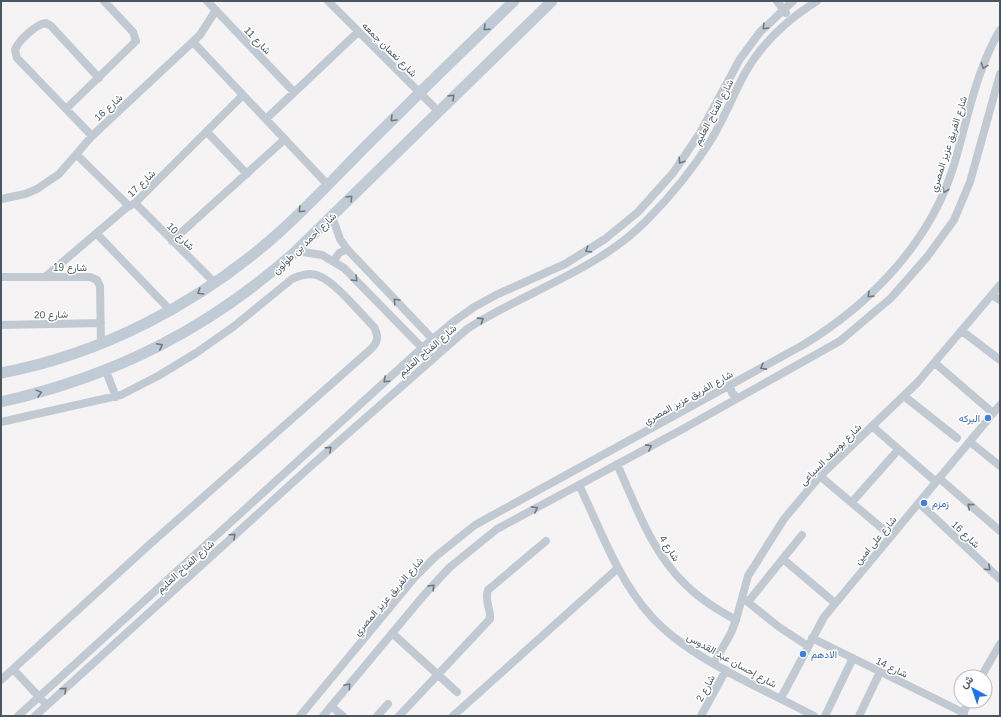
<svg xmlns="http://www.w3.org/2000/svg" width="1001" height="717" font-family="Arial,Vazirmatn,sans-serif">
<rect width="100%" height="100%" fill="#f5f3f3"/>
<g fill="none" stroke-linecap="round" stroke-linejoin="round">
<path stroke="#c1cad2" stroke-width="8" d="M207,1l87,91
M328,1l110,110
M777,1l9,12
M193,42l134,142
M66,109l70,-68 -3,-9 -29,-31
M266,119l92,-87
M207,132l40,42
M92,136l-75,-78 -2,-8c3,-9 21,-26 31,-27l5,3 48,52
M77,155l52,51
M1,199l24,-5 12,-5 22,-15 33,-38 108,-101 16,-25
M135,203l80,80
M332,216l8,23 7,10 95,100
M97,234l73,76
M172,241l113,-102
M296,251l26,4 22,13 88,90
M334,261l5,-8 8,-4
M1,277h89l7,3 3,6 1,58
M45,277l81,-69 9,-5 108,-108
M992,295l8,5
M1,325l100,-2
M962,331l38,29
M935,363l58,50
M106,371l10,26
M730,385l2,8 6,5
M904,396l53,42
M1,422l120,-27 37,-19 38,-23 37,-26 59,-48c9,-4 18,-7 27,-3 15,5 42,38 55,51 5,9 4,15 -3,22l-222,196 -148,135
M872,426l64,56
M970,442l30,24
M617,464c19,42 35,89 69,121 15,15 32,25 50,35
M820,476l71,60
M939,478l61,53
M579,485c21,43 38,93 71,130 39,44 112,73 164,101
M852,502l46,-52
M919,503l81,76
M783,559l52,44
M744,599l35,28 29,19
M748,602l54,-67
M392,633l65,59
M812,638l152,75
M714,663l17,-30 5,-13 12,-44 36,-57 36,-43 97,-93 83,-98
M13,669l30,32
M981,677l19,-33
M781,698l43,-81 176,-212
M331,706l12,10
M18,716l404,-368 31,-26 21,-15 24,-13 67,-30 40,-25 33,-27 35,-39 27,-40 40,-74 20,-27 33,-31
M35,716l277,-251 155,-136c59,-38 130,-58 180,-109 24,-24 46,-51 64,-80 13,-21 22,-45 34,-67 17,-30 43,-54 72,-72
M300,716l115,-139 20,-20 40,-32 328,-180c66,-40 126,-101 150,-177 14,-45 22,-96 47,-138
M323,716l101,-121 26,-28 47,-38 184,-99 159,-89 51,-43 36,-41 27,-37 16,-38 30,-108
M377,716l11,-12
M399,716l91,-97c1,-11 -6,-18 -2,-29l58,-49
M453,716l165,-148
M701,716l25,-46
M825,716l28,-58
M859,716l21,-44
M962,716l7,-15"/>
<path stroke="#c1cbd6" stroke-width="11" d="M1,373c101,-19 196,-69 273,-136 33,-29 63,-62 94,-93 48,-48 97,-96 146,-143
M1,402c114,-26 208,-73 295,-151l256,-250"/>
</g>
<defs><path id="oneway-chevron" d="M-2-3.5L2.5 0L-2 3.5" fill="none" stroke-width="1.6" stroke-linecap="round" stroke-linejoin="round"/></defs>
<g stroke="#6e7983">
<use href="#oneway-chevron" transform="translate(765 27) rotate(135)"/>
<use href="#oneway-chevron" transform="translate(984 66) rotate(111)"/>
<use href="#oneway-chevron" transform="translate(681 161) rotate(123)"/>
<use href="#oneway-chevron" transform="translate(945 190) rotate(111)"/>
<use href="#oneway-chevron" transform="translate(588 250) rotate(148)"/>
<use href="#oneway-chevron" transform="translate(355 279) rotate(45)"/>
<use href="#oneway-chevron" transform="translate(870 295) rotate(136)"/>
<use href="#oneway-chevron" transform="translate(396 301) rotate(-134)"/>
<use href="#oneway-chevron" transform="translate(481 320) rotate(-33)"/>
<use href="#oneway-chevron" transform="translate(763 367) rotate(151)"/>
<use href="#oneway-chevron" transform="translate(386 380) rotate(138)"/>
<use href="#oneway-chevron" transform="translate(649 447) rotate(-28)"/>
<use href="#oneway-chevron" transform="translate(329 449) rotate(-42)"/>
<use href="#oneway-chevron" transform="translate(970 506) rotate(-139)"/>
<use href="#oneway-chevron" transform="translate(535 509) rotate(-28)"/>
<use href="#oneway-chevron" transform="translate(233 536) rotate(-42)"/>
<use href="#oneway-chevron" transform="translate(988 568) rotate(43)"/>
<use href="#oneway-chevron" transform="translate(432 587) rotate(-47)"/>
<use href="#oneway-chevron" transform="translate(348 686) rotate(-50)"/>
<use href="#oneway-chevron" transform="translate(64 690) rotate(-42)"/>
</g>
<g stroke="#6e7984">
<use href="#oneway-chevron" transform="translate(486 28) rotate(136)"/>
<use href="#oneway-chevron" transform="translate(452 97) rotate(-44)"/>
<use href="#oneway-chevron" transform="translate(393 119) rotate(135)"/>
<use href="#oneway-chevron" transform="translate(350 198) rotate(-45)"/>
<use href="#oneway-chevron" transform="translate(301 210) rotate(135)"/>
<use href="#oneway-chevron" transform="translate(200 292) rotate(149)"/>
<use href="#oneway-chevron" transform="translate(160 346) rotate(-27)"/>
<use href="#oneway-chevron" transform="translate(39 393) rotate(-15)"/>
</g>
<g fill="#3f7fe0" stroke="#fff" stroke-width="1.5">
<circle cx="988" cy="418" r="4"/>
<circle cx="924" cy="503" r="4"/>
<circle cx="803" cy="654" r="4"/>
</g>
<g text-anchor="middle" stroke-width="3" stroke-linejoin="round" paint-order="stroke">
<g font-size="10" fill="#4a5661" stroke="#fff">
<text transform="translate(258 40) rotate(46)" y="4">شارع 11</text>
<text transform="translate(390 49) rotate(45)" y="4">شارع نعمان جمعه</text>
<text transform="translate(108 107) rotate(-43)" y="4">شارع 16</text>
<text transform="translate(713 112) rotate(-62)" y="4">شارع الفتاح العليم</text>
<text transform="translate(948 144) rotate(-72)" y="4">شارع الفريق عزيز المصري</text>
<text transform="translate(141 183) rotate(-44)" y="4">شارع 17</text>
<text transform="translate(181 236) rotate(45)" y="4">شارع 10</text>
<text transform="translate(304 243) rotate(-44)" y="4">شارع احمد بن طولون</text>
<text x="70" y="271">شارع 19</text>
<text transform="translate(51 314) rotate(-1)" y="4">شارع 20</text>
<text transform="translate(427 350) rotate(-41)" y="4">شارع الفتاح العليم</text>
<text transform="translate(688 397) rotate(-29)" y="4">شارع الفريق عزيز المصري</text>
<text transform="translate(830 454) rotate(-45)" y="4">شارع يوسف السباعى</text>
<text transform="translate(966 534) rotate(43)" y="4">شارع 16</text>
<text transform="translate(875 540) rotate(-50)" y="4">شارع على امين</text>
<text transform="translate(670 548) rotate(57)" y="4">شارع 4</text>
<text transform="translate(185 566) rotate(-42)" y="4">شارع الفتاح العليم</text>
<text transform="translate(388 596) rotate(-49)" y="4">شارع الفريق عزيز المصري</text>
<text transform="translate(732 660) rotate(29)" y="4">شارع إحسان عبد القدوس</text>
<text transform="translate(892 667) rotate(26)" y="4">شارع 14</text>
<text transform="translate(705 688) rotate(-62)" y="4">شارع 2</text>
</g>
<g font-size="10" fill="#366cbe" stroke="#fff" text-anchor="start">
<text x="980" y="422" text-anchor="end">البركه</text>
<text x="932" y="507">زمزم</text>
<text x="811" y="658">الادهم</text>
</g>
</g>
<rect width="1001" height="717" fill="none" stroke="#4a5661" stroke-width="4"/>
<g transform="translate(973 689) rotate(320)"><circle r="19" fill="#ffffff" stroke="#b7bbc0"/>
<path d="M0-3L7 15L0 10L-7 15Z" fill="#1a73e8"/>
<text y="-6" font-size="11" font-weight="bold" text-anchor="middle" fill="#4a5661">ش</text>
</g>
</svg>
